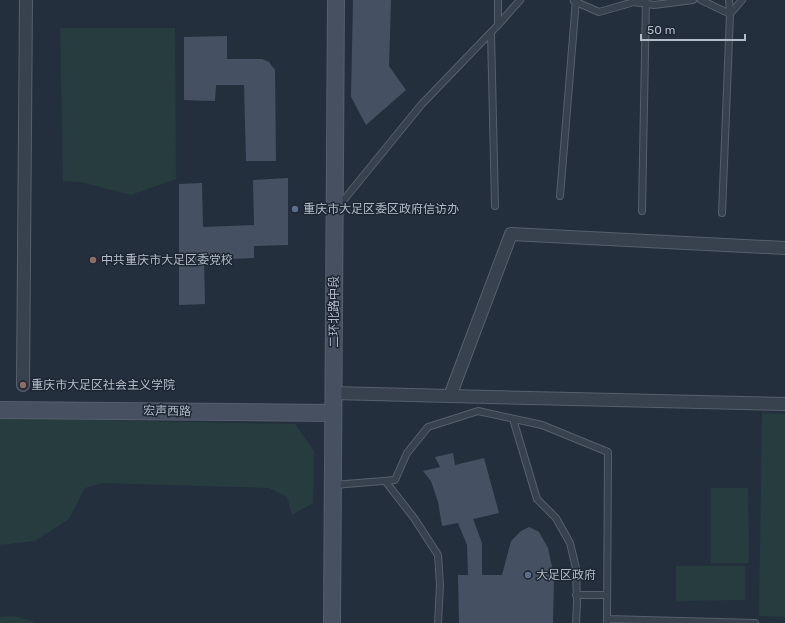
<svg xmlns="http://www.w3.org/2000/svg" width="785" height="623" font-family="Rubik,'Noto Sans SC',sans-serif">
<rect width="100%" height="100%" fill="#242f3e"/>
<path fill="#263c3f" d="M60,28h115l1,151 -45,16 -51,-13 -17,-1z
M762,413l23,1v203l-26,-1z
M0,418l295,6 19,27 -1,52 -21,12 -5,-18 -18,-9 -167,-5 -17,5 -16,31 -34,22 -35,4z
M711,488h37l1,75h-38z
M676,566h69v34l-69,1z
M14,616l24,7h-38v-6z"/>
<path fill="#455162" d="M353,0h38l-2,66 17,24 -40,35 -15,-28z
M227,36v23h35l7,3 6,8 1,91h-30l-2,-76h-28l-1,16 -31,-1v-63z
M288,178v67l-34,1v12l-50,2 1,44 -26,1v-121l23,-1 1,44 51,-2 -1,-45z
M453,453l2,12 29,-7 15,55 -26,6 9,24v32h20l9,-34 10,-10 8,-4 10,5 9,16 6,28 -1,47h-94l-1,-48h10l-1,-30 -9,-22 -16,3 -4,-24 -7,-21 -8,-10 17,-4 -5,-10z"/>
<g fill="none" stroke-linecap="round" stroke-linejoin="round">
<defs>
<path id="lane" d="M701,0l29,14 12,-14
M574,1l25,11 35,-10 20,3 39,-5
M498,25l22,-25
M491,33l4,173
M560,196l16,-196
M338,207l83,-102 77,-80v-25
M642,211l4,-211
M722,213l8,-199 -1,-14
M513,419l24,80 19,19 14,25 6,25 1,35 -1,20
M386,482l28,36 24,37 2,30 -2,38
M334,485l61,-5 12,-27 21,-26 50,-16 64,14 66,27 -1,171
M576,595h31
M607,619l148,4"/>
<path id="street" d="M23,385l3,-385
M334,393l116,3 61,-162 274,14
M450,396l335,8"/>
<path id="secondary" d="M0,410l333,3
M332,623l4,-623"/>
</defs>
<use href="#lane" stroke="#565f6c" stroke-width="8"/>
<use href="#street" stroke="#565f6c" stroke-width="14"/>
<use href="#secondary" stroke="#565f6c" stroke-width="18"/>
<use href="#lane" stroke="#38414e" stroke-width="6"/>
<use href="#street" stroke="#38414e" stroke-width="12"/>
<use href="#secondary" stroke="#465061" stroke-width="16"/>
</g>
<g fill="#5c6f8a" stroke="#1d2633" stroke-width="1.5">
<circle cx="295" cy="209" r="4"/>
<circle cx="528" cy="575" r="4"/>
</g>
<g fill="#8d6e63" stroke="#1d2633" stroke-width="1.5">
<circle cx="93" cy="260" r="4"/>
<circle cx="23" cy="385" r="4"/>
</g>
<g text-anchor="middle" stroke-width="3" stroke-linejoin="round" paint-order="stroke">
<g font-size="12" fill="#b4bcc9" stroke="#1d2633" text-anchor="start">
<text x="303" y="213">重庆市大足区委区政府信访办</text>
<text x="101" y="264">中共重庆市大足区委党校</text>
<text x="31" y="389">重庆市大足区社会主义学院</text>
<text x="536" y="579">大足区政府</text>
</g>
<g font-size="12" fill="#b4bcc9" stroke="#1d2633">
<text transform="translate(334 312) rotate(-90)" y="4">二环北路中段</text>
<text transform="translate(167 411) rotate(1)" y="4">宏声西路</text>
</g>
</g>
<path d="M641 34v6h104v-6" fill="none" stroke="#b4bcc9" stroke-width="2"/>
<text x="647" y="34" font-size="12" fill="#b4bcc9" stroke="#1d2633" stroke-width="3" paint-order="stroke">50 m</text>
</svg>
